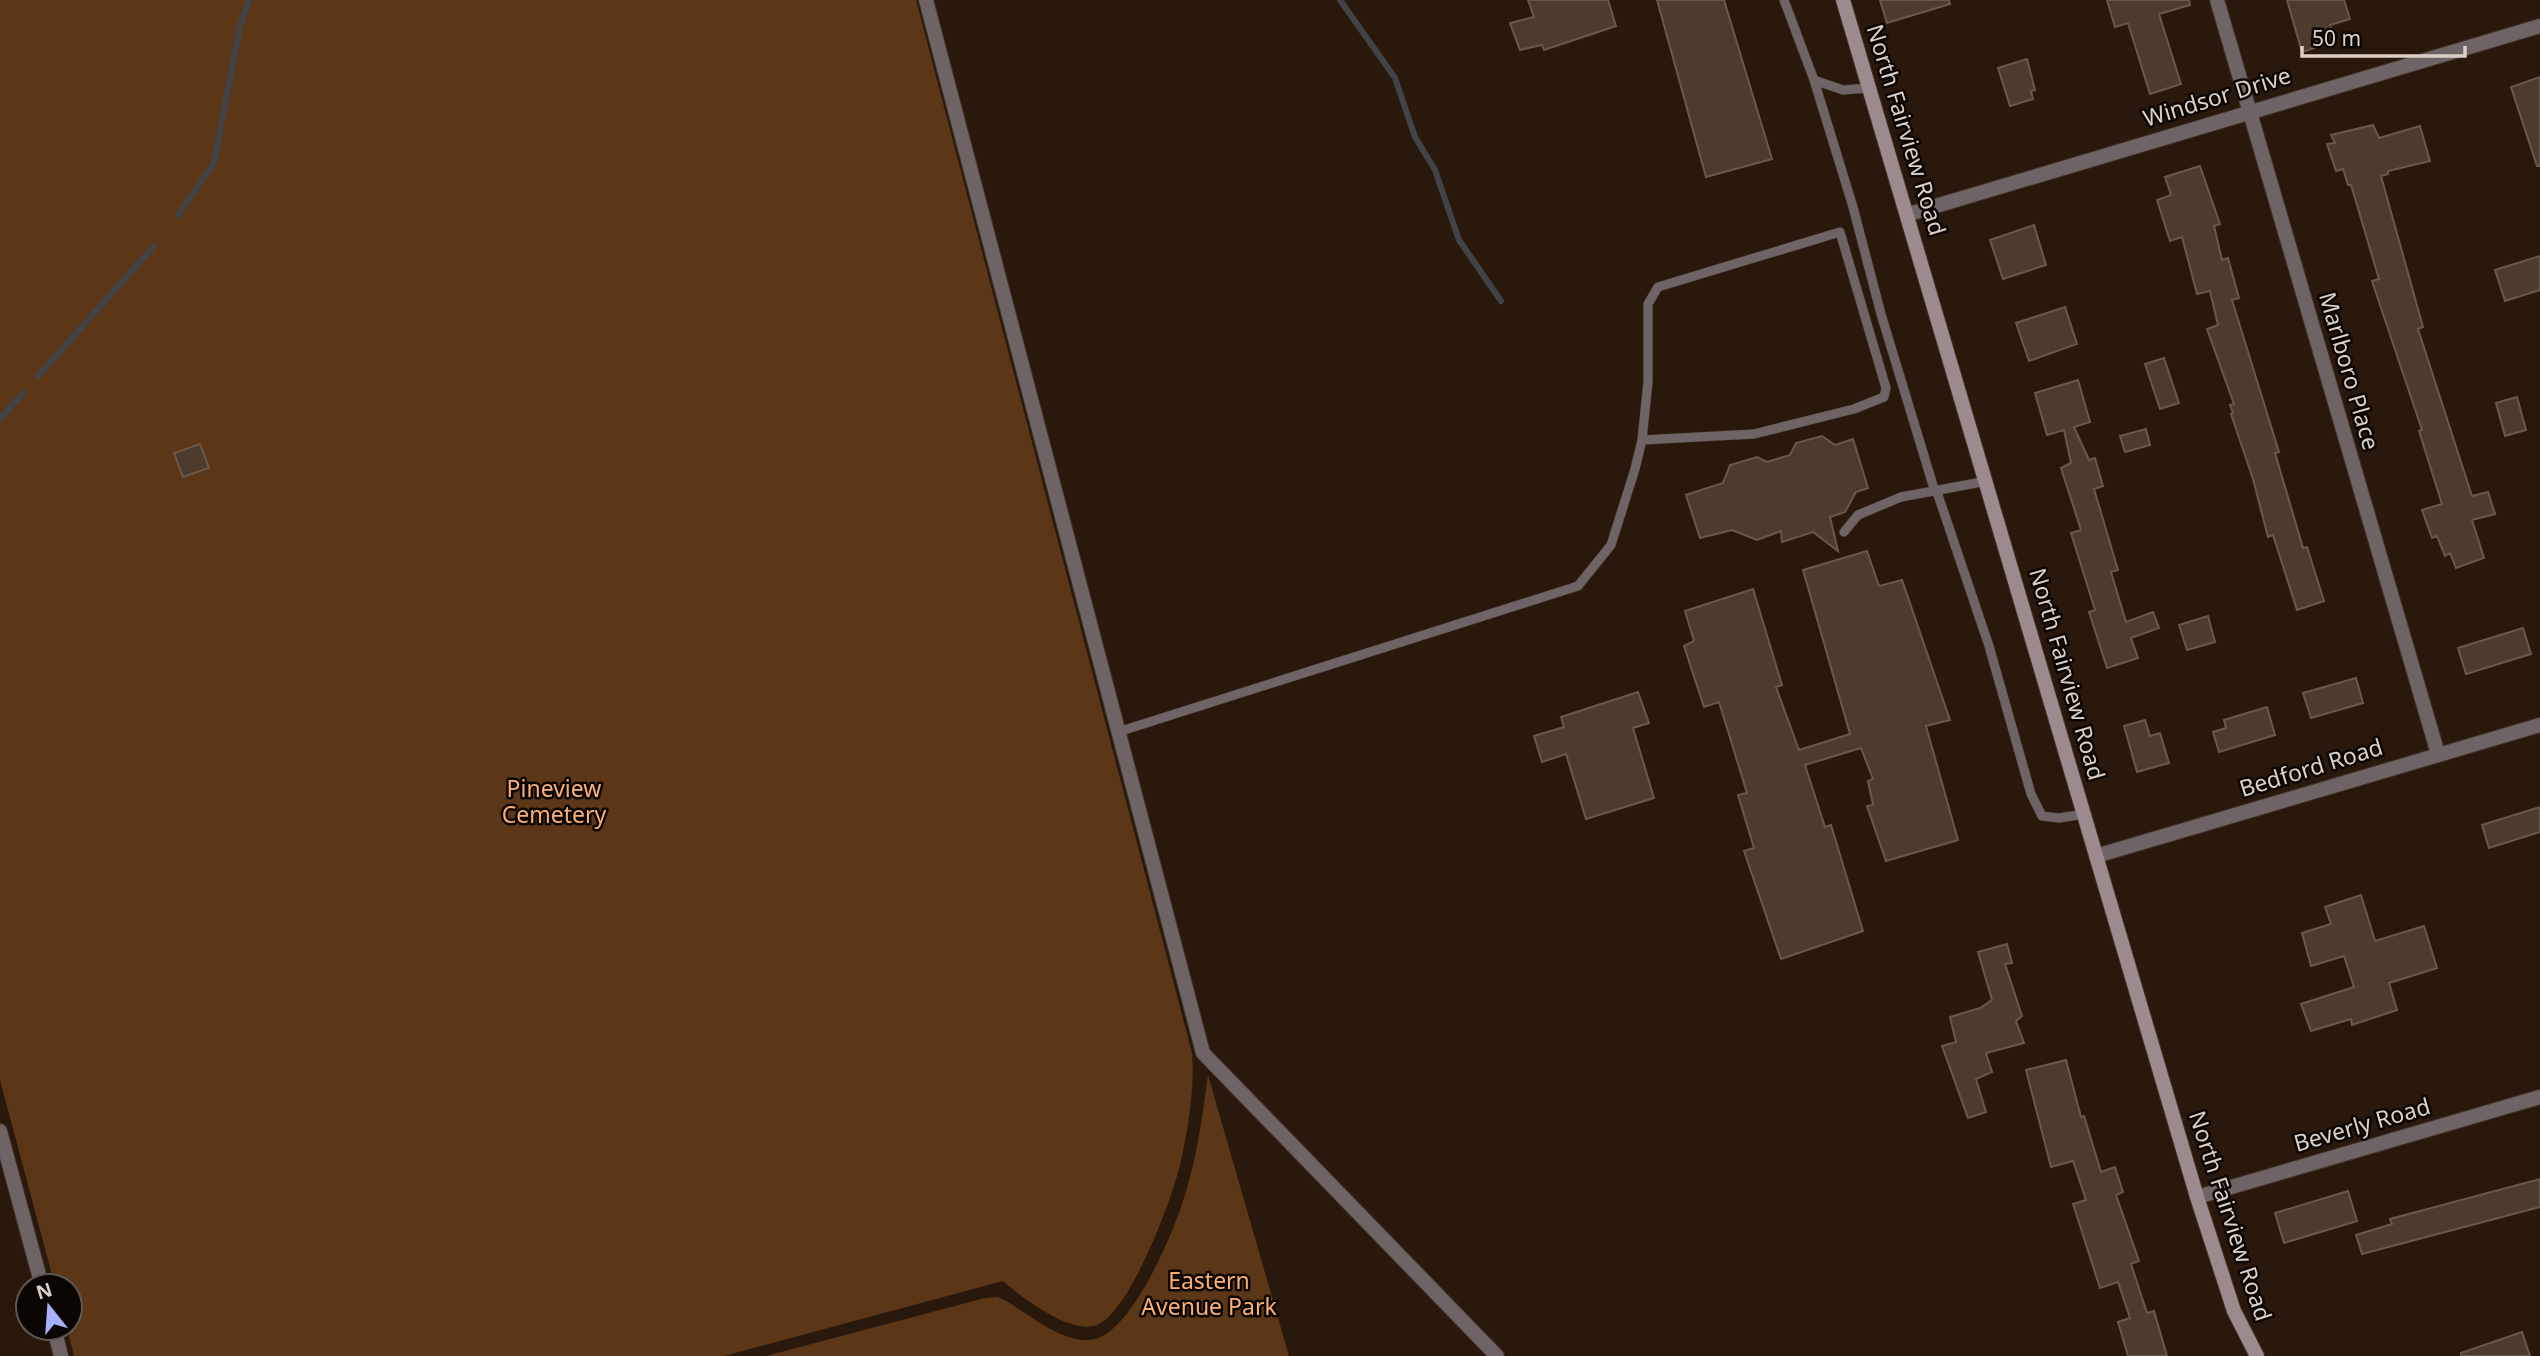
<svg xmlns="http://www.w3.org/2000/svg" width="2540" height="1356" font-family="'Noto Sans',sans-serif">
<rect width="100%" height="100%" fill="#29190d"/>
<path fill="#5b3717" d="M0,0h916l276,1053c3,35 -4,77 -12,112 -8,34 -50,147 -83,160 -26,10 -75,-27 -94,-44l-279,75h-650l-7,-28h3v-42h-15l-55,-206z
M1208,1075l81,281h-523l219,-58 13,-1c28,13 59,45 92,43 39,-3 80,-100 91,-133 15,-42 21,-88 27,-132z"/>
<g fill="none" stroke-linecap="round" stroke-linejoin="round">
<path stroke="#424346" stroke-width="6" d="M1340,0l55,78 20,59 20,33 24,70 42,61
M178,215l36,-52 26,-137 9,-26
M38,376l116,-130
M0,419l23,-26"/>
</g>
<path fill="#4d3c2e" stroke="#6b584a" stroke-width="2" d="M1528,0h80l8,26 -72,24 -2,-5 -22,5 -10,-27 24,-6z
M1657,0h67l48,159 -66,18z
M1880,0h69l1,4 -63,19z
M2107,0h82l1,5 -31,9 22,70 -31,10 -22,-71 -13,4z
M2287,0h57l6,19 -20,6 6,16 -34,11z
M2027,59l8,31 -4,1 2,8 -23,7 -12,-38z
M2540,77v89h-3l-26,-79z
M2373,125l6,13 41,-12 10,35 -42,10v3l-7,2 42,151 -5,2 54,167 16,-4 7,22 -23,6 12,38 -28,10 -6,-15 -5,3 -8,-20 -5,2 -10,-28 20,-6 -23,-73 3,-1 -50,-149 7,-2 -28,-94h-3l-5,-16 -7,2 -9,-27 8,-1 -4,-8z
M2200,166l20,58 -6,2 8,34 6,-2 11,40 -7,2 47,152 -4,1 28,95 4,-1 17,54 -27,9 -24,-75 -5,2 -15,-58 -22,-65 2,-1 -3,-8 4,-1 -27,-75 11,-4 -8,-34 -13,3 -15,-57 -12,4 -13,-41 14,-5 -6,-18z
M2034,225l12,40 -43,14 -13,-39z
M2540,256v34l-35,11 -10,-31z
M2065,307l12,37 -48,17 -13,-38z
M2164,358l15,45 -19,6 -15,-45z
M2078,380l12,42 -16,5 15,33 6,-2 8,28 -9,3 24,81 -7,2 15,50 27,-10 6,16 -28,10 7,20 -31,10 -18,-56 6,-2 -24,-77 10,-3 -20,-62 10,-5 -7,-33 -17,5 -12,-42z
M2517,397l9,33 -21,6 -9,-33z
M2146,429l4,16 -25,7 -5,-16z
M1822,436l13,9 18,-6 15,49 -12,4 -11,20 -15,5 8,34 -25,-19 -31,10 -1,-11 -24,9 -25,-10 -32,8 -14,-43 37,-12 7,-18 27,-8 10,5 23,-7 6,-12z
M200,444l9,24 -26,9 -9,-24z
M1867,551l12,35 23,-6 48,140 -24,6 32,114 -72,21 -19,-55 6,-1 -5,-24 5,-2 -12,-31 -56,17 20,62 6,-2 32,106 -82,28 -37,-108 10,-3 -16,-53 9,-2 -28,-91 -15,5 -20,-61 10,-5 -9,-30 68,-22 29,96 -6,2 23,63 51,-16 -47,-164z
M2208,616l7,26 -28,8 -8,-25z
M2523,628l8,26 -65,20 -8,-26z
M2356,678l7,25 -52,15 -8,-25z
M1638,692l11,31 -16,5 21,70 -68,21 -20,-65 -24,8 -8,-26 30,-9 -3,-10z
M2267,707l8,28 -56,17 -6,-20 13,-4 -2,-8z
M2145,720l5,16 10,-3 9,30 -32,9 -13,-46z
M2540,807v25l-51,16 -7,-23z
M2361,895l14,46 49,-15 13,42 -48,15 8,27 -45,15 -1,-6 -40,12 -10,-27 53,-17 -10,-31 -33,10 -9,-33 29,-9 -6,-17z
M2007,944l5,19 -7,1 17,52 -6,5 8,22 -38,10 6,19 -16,7 10,33 -18,6 -26,-72 14,-4 -6,-25 30,-9 12,-8 -14,-48z
M2066,1060l15,57 3,-1 17,56 14,-5 8,25 -7,3 23,66 -8,3 16,49 7,-2 13,45h-39l-10,-34 12,-4 -12,-36 -18,6 -27,-84 13,-4 -13,-39 -22,6 -25,-97z
M2540,1179v28l-178,47 -6,-19 36,-11 -2,-5z
M2348,1191l9,30 -73,22 -9,-30z
M2522,1332l8,24h-69v-3z"/>
<g fill="none" stroke-linecap="round" stroke-linejoin="round">
<defs>
<path id="service" d="M1784,0l30,80 39,127 28,107 54,178
M1814,80l29,10 26,-2
M1937,492l52,154 42,148 11,22 17,2 25,-4
M1844,532l14,-17 43,-18 86,-16
M1118,732l460,-146 33,-41 24,-76 7,-29 6,-58v-78l10,-17 182,-55 46,156 -2,9 -30,12 -100,25 -112,6"/>
<path id="minor" d="M926,0l277,1053 294,303
M2217,0l221,754
M1909,214l631,-188
M2096,856l444,-131
M0,1131l42,155
M2197,1197l343,-100
M54,1328l7,28"/>
<path id="secondary" d="M1843,0l354,1197 37,114 23,45"/>
</defs>
<use href="#service" stroke="#423327" stroke-width="10"/>
<use href="#minor" stroke="#423327" stroke-width="16"/>
<use href="#secondary" stroke="#423327" stroke-width="16"/>
<use href="#service" stroke="#6e6365" stroke-width="9"/>
<use href="#minor" stroke="#6e6365" stroke-width="14"/>
<use href="#secondary" stroke="#9c8b8e" stroke-width="14"/>
</g>
<g text-anchor="middle" stroke-width="5" stroke-linejoin="round" paint-order="stroke">
<g font-size="23" fill="#dbd0c8" stroke="#0c0603">
<text transform="translate(2217 97) rotate(-17)" y="8">Windsor Drive</text>
<text transform="translate(1906 130) rotate(73)" y="8">North Fairview Road</text>
<text transform="translate(2349 371) rotate(74)" y="8">Marlboro Place</text>
<text transform="translate(2067 674) rotate(74)" y="8">North Fairview Road</text>
<text transform="translate(2311 768) rotate(-17)" y="8">Bedford Road</text>
<text transform="translate(2362 1125) rotate(-16)" y="8">Beverly Road</text>
<text transform="translate(2230 1216) rotate(72)" y="8">North Fairview Road</text>
</g>
<g font-size="23" fill="#fbaf73" stroke="#0c0603">
<text x="554" y="797">Pineview<tspan x="554" dy="26">Cemetery</tspan></text>
<text x="1209" y="1289">Eastern<tspan x="1209" dy="26">Avenue Park</tspan></text>
</g>
</g>
<g transform="translate(49 1307) rotate(343)"><circle r="33" fill="#0c0603" stroke="#5f5752" stroke-width="2"/>
<path d="M0-5L12 26L0 18L-12 26Z" fill="#a8b0fc"/>
<text y="-10" font-size="19" font-weight="bold" text-anchor="middle" fill="#dbd0c8">N</text>
</g>
<path d="M2302 46v10h163v-10" fill="none" stroke="#dbd0c8" stroke-width="3.5"/>
<text x="2312" y="46" font-size="21" fill="#dbd0c8" stroke="#0c0603" stroke-width="5" paint-order="stroke">50 m</text>
</svg>
